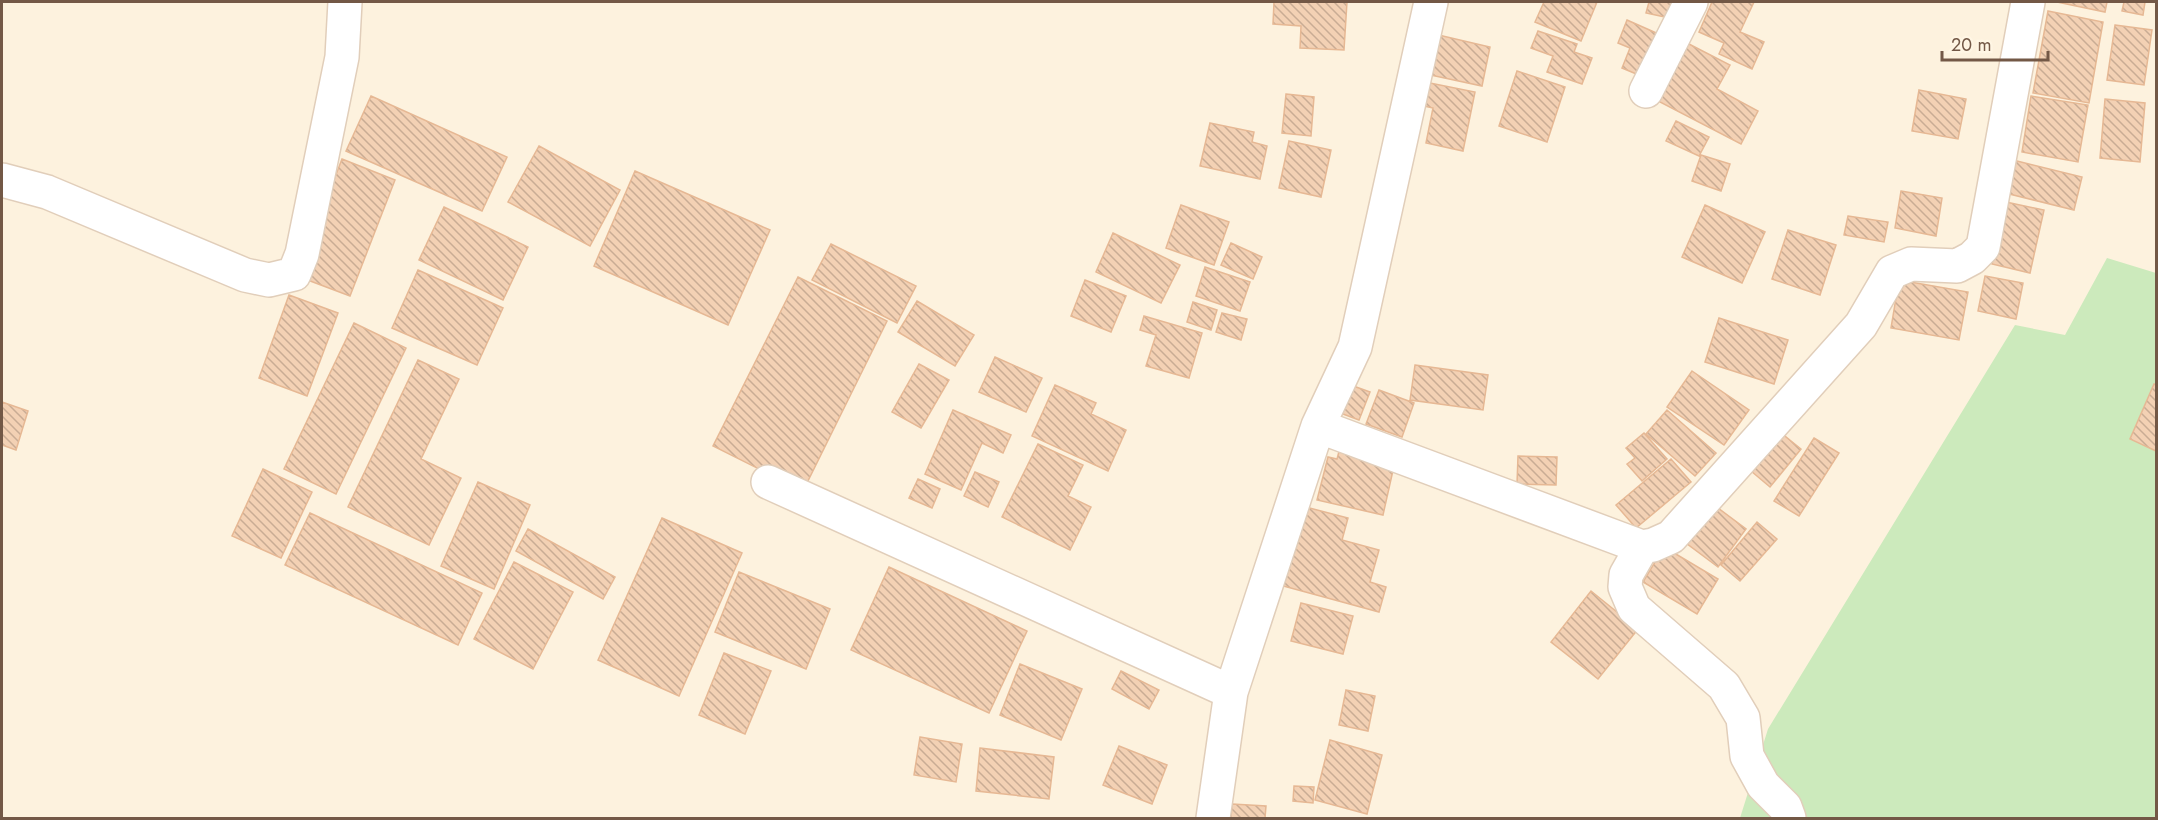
<svg xmlns="http://www.w3.org/2000/svg" width="2158" height="820" font-family="Jost,sans-serif">
<defs>
<pattern id="building-back-hatch" width="6" height="6" patternUnits="userSpaceOnUse" patternTransform="scale(1.5)"><rect width="6" height="6" fill="#f3d1b4"/><path d="M-1 5l2 2M0 0l6 6M5-1l2 2" fill="none" stroke="#c9ac94"/></pattern>
</defs>
<rect width="100%" height="100%" fill="#fdf2de"/>
<path fill="#cceabc" d="M2107,258l49,15v545h-416l28,-89 247,-404 50,10z"/>
<path fill="url(#building-back-hatch)" stroke="#e6b894" stroke-width="1.5" d="M1274,2h73l-3,48 -44,-2 1,-22 -28,-2z
M1544,2h53l-16,39 -46,-19z
M1649,2h34l-4,18 -33,-7z
M1712,2h42l-14,30 24,10 -12,27 -33,-15 5,-11 -25,-11z
M2057,2h50l-2,10z
M2124,2h21l-2,13 -21,-4z
M2048,11l55,11 -14,81 -56,-10z
M1627,20l36,16 -17,42 -24,-10 8,-20 -12,-5z
M2115,25l37,5 -8,55 -37,-5z
M1538,31l39,13 -3,8 18,6 -10,26 -35,-12 6,-16 -22,-8z
M1430,33l60,14 -8,39 -61,-13z
M1687,43l43,22 -13,24 41,22 -17,33 -83,-43z
M1517,71l48,16 -18,55 -48,-16z
M1420,81l55,11 -12,59 -37,-8 7,-35 -18,-4z
M1919,90l47,9 -8,40 -46,-8z
M1286,94l28,3 -3,39 -29,-3z
M371,96l136,61 -25,54 -136,-60z
M2031,96l57,9 -10,57 -56,-10z
M2105,99l40,4 -5,59 -40,-4z
M1676,121l33,16 -10,19 -33,-15z
M1210,123l44,9 -2,10 15,4 -7,33 -60,-13z
M1289,141l42,9 -10,47 -42,-9z
M539,146l81,44 -30,56 -82,-44z
M1701,155l29,9 -9,27 -29,-10z
M2005,158l77,19 -8,33 -77,-19z
M342,159l53,21 -45,116 -53,-20z
M635,171l135,59 -42,95 -134,-59z
M1901,191l41,7 -6,38 -41,-8z
M2006,202l38,8 -14,63 -38,-9z
M1181,205l48,17 -15,43 -48,-17z
M1705,205l60,27 -23,51 -60,-26z
M444,207l84,40 -25,53 -84,-40z
M1848,216l40,6 -4,20 -40,-7z
M1788,230l48,15 -16,50 -48,-16z
M1113,233l67,32 -19,38 -65,-31z
M1231,243l31,14 -9,22 -32,-14z
M831,244l85,42 -19,37 -85,-43z
M1205,267l45,15 -10,29 -44,-15z
M418,270l85,38 -26,57 -85,-37z
M1985,276l38,7 -7,36 -38,-8z
M798,277l89,44 -84,170 -90,-45z
M1085,280l41,16 -15,36 -40,-16z
M1899,280l69,12 -9,48 -68,-12z
M289,295l49,18 -31,83 -48,-18z
M917,301l57,34 -19,31 -57,-34z
M1193,302l24,8 -6,20 -24,-8z
M1222,313l25,6 -6,21 -25,-8z
M1144,316l58,17 -13,45 -43,-12 10,-31 -16,-5z
M1719,318l69,22 -14,44 -69,-22z
M354,323l52,25 -70,146 -52,-25z
M995,357l47,21 -16,34 -47,-20z
M418,360l41,19 -38,80 40,19 -32,67 -81,-38z
M919,364l30,16 -28,48 -29,-16z
M1415,365l73,10 -5,35 -73,-10z
M1692,371l57,39 -25,35 -57,-38z
M1345,383l25,9 -11,28 -24,-9z
M2154,384l2,1v66l-26,-12z
M1055,385l41,18 -5,11 35,16 -18,41 -76,-35z
M1379,390l35,13 -12,34 -36,-13z
M2,402l26,9 -12,39 -14,-5z
M953,410l58,25 -8,18 -21,-10 -21,47 -36,-16z
M1667,410l49,43 -21,23 -49,-42z
M1775,428l26,21 -31,38 -25,-21z
M1644,433l23,26 -25,22 -15,-17 8,-6 -9,-10z
M1814,438l25,15 -40,63 -25,-15z
M1038,444l45,21 -15,31 23,11 -21,43 -68,-33z
M1341,444l55,13 -13,58 -66,-15 11,-43 9,2z
M1518,456l39,1 -1,28 -39,-1z
M1671,459l20,23 -55,46 -20,-23z
M263,469l49,23 -31,66 -49,-22z
M975,472l24,10 -11,25 -24,-11z
M918,479l22,10 -8,19 -23,-10z
M478,482l52,23 -36,84 -53,-23z
M1298,505l50,13 -6,22 37,10 -9,32 16,5 -7,25 -103,-28z
M1714,505l32,24 -28,38 -32,-24z
M310,513l172,80 -24,52 -173,-80z
M662,518l80,35 -63,143 -81,-36z
M1757,522l20,17 -37,42 -19,-16z
M528,529l87,48 -12,22 -87,-48z
M1664,547l54,32 -21,35 -54,-32z
M514,562l59,30 -40,77 -59,-30z
M889,567l138,64 -38,82 -138,-63z
M739,572l91,37 -24,60 -91,-37z
M1591,591l47,38 -40,50 -47,-37z
M1301,603l52,13 -10,38 -52,-13z
M724,653l47,18 -26,63 -46,-19z
M1020,664l62,25 -21,51 -61,-25z
M1121,671l38,19 -10,19 -37,-20z
M1346,690l29,6 -7,35 -29,-6z
M920,737l42,7 -6,38 -42,-7z
M1330,740l52,15 -15,59 -52,-14z
M1119,746l48,19 -15,39 -49,-19z
M980,748l74,9 -5,42 -73,-8z
M1294,786l20,1 -1,16 -20,-2z
M1232,804l34,2 -1,12h-34z"/>
<g fill="none" stroke-linecap="round" stroke-linejoin="round">
<defs>
<path id="minor" d="M1646,91l45,-89
M2,180l45,12 198,83 24,5 25,-6 8,-20 40,-197 3,-55
M1318,426l324,121 11,-2 18,-8 190,-212 31,-53 19,-8 46,2 15,-8 11,-11 45,-245
M768,482l463,210
M1642,547l-16,28 -1,12 9,21 90,78 19,32 4,38 16,29 22,22 4,11
M1213,818l18,-126 87,-266 37,-79 76,-345"/>
</defs>
<use href="#minor" stroke="#e1ceba" stroke-width="36"/>
<use href="#minor" stroke="#fff" stroke-width="33"/>
</g>
<rect width="2158" height="820" fill="none" stroke="#735846" stroke-width="6"/>
<path d="M1942 51v9h106v-9" fill="none" stroke="#735846" stroke-width="3"/>
<text x="1951" y="51" font-size="18" fill="#735846" stroke="#fff6e4" stroke-width="4.5" paint-order="stroke">20 m</text>
</svg>
